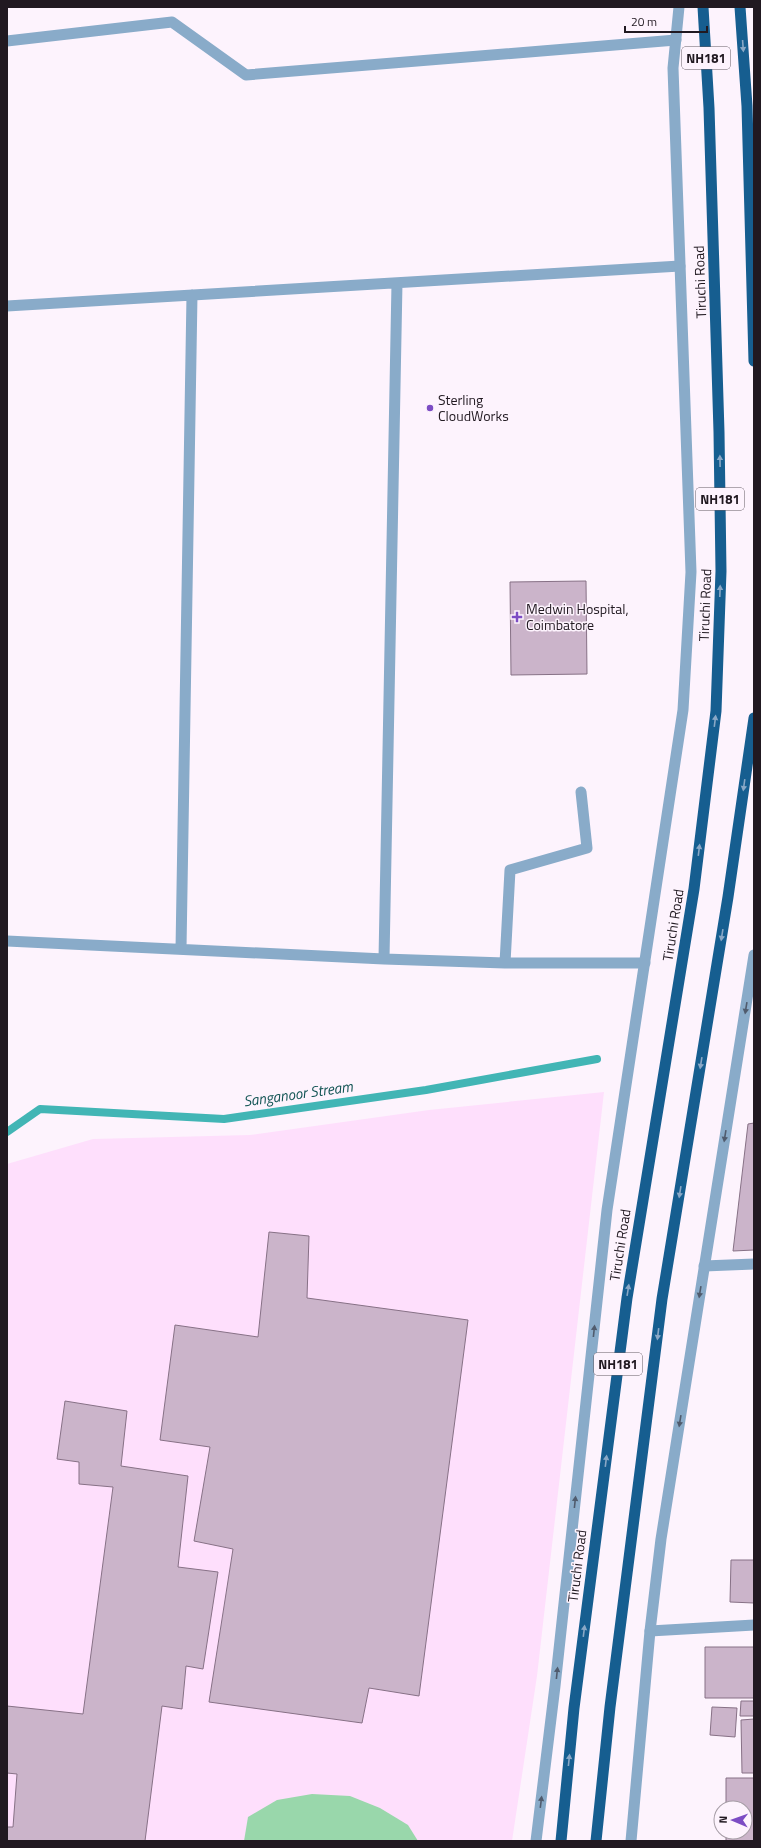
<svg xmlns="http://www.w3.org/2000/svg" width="761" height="1848" font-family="'Titillium Web',sans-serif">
<rect width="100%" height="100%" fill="#fdf3fd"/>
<path fill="#fedffc" d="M604,1092l-67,584 -25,165h-505v-677l86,-25 157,-4 179,-25z"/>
<path fill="#99d7ab" d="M312,1794l38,2 30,12 28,17 10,16h-174l4,-24 29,-17z"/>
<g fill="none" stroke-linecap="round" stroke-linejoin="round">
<path stroke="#42b5b5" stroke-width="8" d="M7,1132l33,-23 184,10 202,-29 171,-31"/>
</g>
<path fill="#cbb4ca" stroke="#877186" d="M586,581l1,93 -76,1 -1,-93z
M754,1123v127l-21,1 15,-127z
M269,1232l40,4 -2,62 161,22 -49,376 -50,-8 -7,35 -153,-21 24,-153 -39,-8 16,-94 -50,-7 15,-115 83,12z
M65,1401l62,10 -6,55 67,10 -10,91 40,5 -15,97 -17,-3 -4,43 -20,-3 -17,135h-138v-14h6l4,-53 -10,-1v-67l76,8 30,-227 -34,-3v-22l-22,-3z
M731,1560h23v43l-24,-1z
M705,1647h49v51h-49z
M741,1701h13v15h-14z
M712,1707l25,1 -2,29 -25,-2z
M754,1719v54h-12l-1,-53z
M726,1778h28v63h-28v-9h19v-24h-19z"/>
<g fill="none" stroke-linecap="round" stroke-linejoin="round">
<path stroke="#89abc9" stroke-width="11" d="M7,41l165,-19 74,53 430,-35
M7,306l673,-40
M7,941l377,18 121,4h140
M181,949l11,-654
M384,959l13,-676
M505,963l5,-93 77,-22 -6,-56
M704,1266l50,-2
M650,1631l104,-6"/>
<path stroke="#89abc9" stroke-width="11" d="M536,1841l19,-155 52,-476 76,-500 8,-138 -18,-504 6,-61
M631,1841l19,-210 11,-92 93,-584"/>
<path stroke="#165e90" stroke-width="11" d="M740,7l7,99 7,255
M561,1841l13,-133 53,-410 67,-409 22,-178 5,-140 -2,-139 -10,-324 -6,-101
M596,1841l14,-134 52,-408 66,-402 26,-179"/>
</g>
<defs><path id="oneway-solid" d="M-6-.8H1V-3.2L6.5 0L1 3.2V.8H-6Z"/></defs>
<g fill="#8aa8c6">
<use href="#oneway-solid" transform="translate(743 46) rotate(86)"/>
<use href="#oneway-solid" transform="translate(720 461) rotate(-91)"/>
<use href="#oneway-solid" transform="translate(720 591) rotate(-88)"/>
<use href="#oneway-solid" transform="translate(715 721) rotate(-83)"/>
<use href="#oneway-solid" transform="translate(744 785) rotate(98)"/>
<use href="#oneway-solid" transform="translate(699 850) rotate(-83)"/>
<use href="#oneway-solid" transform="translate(722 935) rotate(99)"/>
<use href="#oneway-solid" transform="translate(701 1063) rotate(99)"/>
<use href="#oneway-solid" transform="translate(680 1192) rotate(99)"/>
<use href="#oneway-solid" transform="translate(628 1290) rotate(-81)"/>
<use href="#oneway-solid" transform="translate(658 1334) rotate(97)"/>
<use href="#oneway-solid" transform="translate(606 1461) rotate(-83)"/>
<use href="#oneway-solid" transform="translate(584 1631) rotate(-83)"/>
<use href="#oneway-solid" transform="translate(569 1760) rotate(-84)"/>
</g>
<g fill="#505b6d">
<use href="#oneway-solid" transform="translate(746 1008) rotate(99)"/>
<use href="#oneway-solid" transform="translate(725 1136) rotate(99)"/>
<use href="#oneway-solid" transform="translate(700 1292) rotate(99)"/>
<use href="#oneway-solid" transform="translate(594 1331) rotate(-84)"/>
<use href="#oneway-solid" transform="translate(680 1421) rotate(99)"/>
<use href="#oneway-solid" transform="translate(575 1502) rotate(-84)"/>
<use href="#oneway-solid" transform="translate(557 1673) rotate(-84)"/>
<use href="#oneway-solid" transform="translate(541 1802) rotate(-83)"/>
</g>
<g fill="#7c4cc4" stroke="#fdf3fd" stroke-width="1.5">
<circle cx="430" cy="408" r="4"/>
<path d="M515 611h4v4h4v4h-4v4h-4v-4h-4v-4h4z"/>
</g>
<g text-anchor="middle" stroke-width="3" stroke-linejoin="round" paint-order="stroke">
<g fill="#fdf3fd" stroke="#635a63" stroke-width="1">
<rect x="682" y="47" width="48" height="22" rx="3"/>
<rect x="696" y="488" width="48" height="22" rx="3"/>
<rect x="594" y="1353" width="48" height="22" rx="3"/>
</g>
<g font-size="13" font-weight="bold" fill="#211921">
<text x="706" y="63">NH181</text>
<text x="720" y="504">NH181</text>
<text x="618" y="1369">NH181</text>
</g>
<g font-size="14" fill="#211921" stroke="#fdf3fd">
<text transform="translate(700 282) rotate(-92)" y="5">Tiruchi Road</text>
<text transform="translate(705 605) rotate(-88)" y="5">Tiruchi Road</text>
<text transform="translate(673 925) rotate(-81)" y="5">Tiruchi Road</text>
<text transform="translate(620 1245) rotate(-81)" y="5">Tiruchi Road</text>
<text transform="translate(577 1566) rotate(-83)" y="5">Tiruchi Road</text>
</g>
<g font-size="14" fill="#211921" stroke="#fdf3fd" text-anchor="start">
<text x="438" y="405">Sterling<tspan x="438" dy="16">CloudWorks</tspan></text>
<text x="526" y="614">Medwin Hospital,<tspan x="526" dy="16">Coimbatore</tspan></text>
</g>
<g font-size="15" font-style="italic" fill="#0f5252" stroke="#fdf3fd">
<text transform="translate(298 1094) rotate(-8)" y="5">Sanganoor Stream</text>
</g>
</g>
<rect width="761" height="1848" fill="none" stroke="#211921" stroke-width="16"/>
<g transform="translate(733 1820) rotate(272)"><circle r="19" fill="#fdf3fd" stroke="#a59ca5"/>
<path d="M0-3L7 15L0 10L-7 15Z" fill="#7c4cc4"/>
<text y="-6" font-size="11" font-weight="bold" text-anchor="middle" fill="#211921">N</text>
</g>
<path d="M625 26v6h82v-6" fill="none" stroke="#211921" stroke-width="2"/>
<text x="631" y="26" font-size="12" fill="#211921" stroke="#fdf3fd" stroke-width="3" paint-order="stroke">20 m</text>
</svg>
